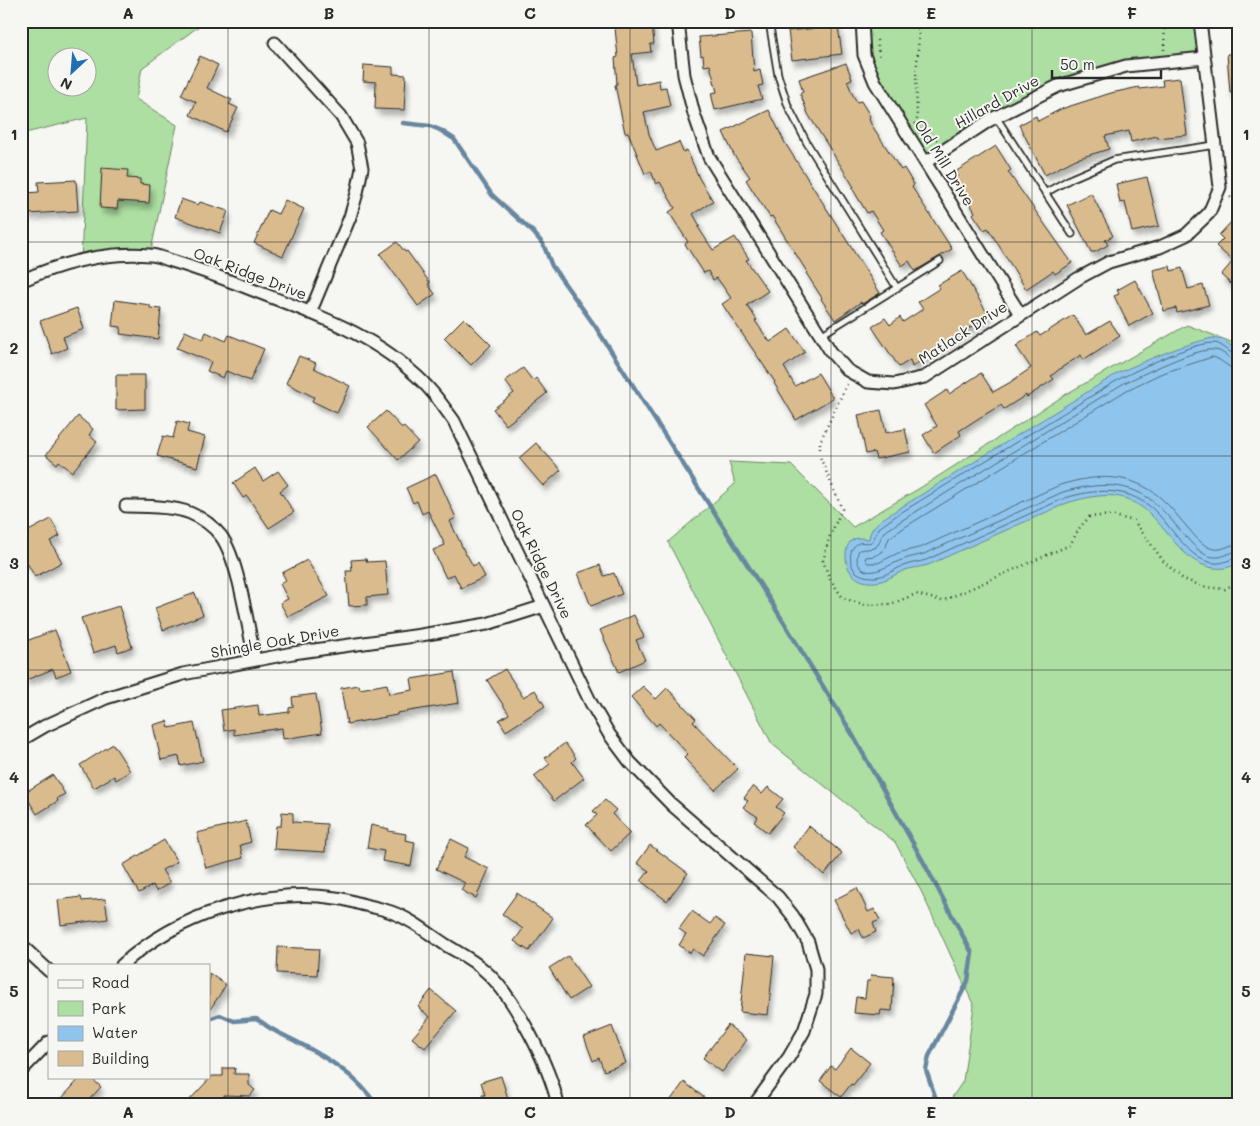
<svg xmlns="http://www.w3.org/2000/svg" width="1260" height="1126" font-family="Mali,sans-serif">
<defs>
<filter id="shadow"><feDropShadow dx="3" dy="5.5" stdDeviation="2.5" flood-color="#0004"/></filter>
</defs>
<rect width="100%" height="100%" fill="#f6f6f2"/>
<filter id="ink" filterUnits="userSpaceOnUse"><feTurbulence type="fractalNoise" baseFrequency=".02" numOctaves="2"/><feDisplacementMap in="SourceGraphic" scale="10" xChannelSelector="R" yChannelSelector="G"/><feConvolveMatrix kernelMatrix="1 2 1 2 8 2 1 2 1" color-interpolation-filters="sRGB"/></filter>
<g filter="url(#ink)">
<path fill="#acdfa1" stroke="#6c8566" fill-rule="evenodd" d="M21,21h185l-64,47 -6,31 41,26 -28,135 -68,2 6,-144 -66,16zM58,58h30v30h-30z
M862,21h338l4,37 -78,8 -68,20 -132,76 -51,-80z
M1187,325l52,20v760h-292l16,-24 11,-75 -52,-113 -27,-51 -123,-98 -104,-202 67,-58 -6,-22 62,3 62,62 67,-39 148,-95z"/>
<path fill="#8fc5ed" stroke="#67879f" d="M1212,338l12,2 15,13v208c-7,7 -16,8 -25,7 -29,-4 -44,-35 -64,-54 -7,-7 -20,-15 -30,-17 -16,-4 -37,1 -53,6l-139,62c-8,2 -16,3 -23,5 -10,4 -18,11 -29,12 -18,2 -30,-9 -30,-26 0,-5 1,-11 5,-15 5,-4 12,-3 18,-2 1,-14 15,-21 26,-28l223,-138c31,-14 61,-27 94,-35z"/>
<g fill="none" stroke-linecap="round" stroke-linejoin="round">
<path stroke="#536979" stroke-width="1" d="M1239,356c-10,-1 -16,-14 -27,-13 -25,2 -68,24 -91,35l-224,137 -18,13 -7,14c-6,2 -11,-1 -15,2 -9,5 -8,21 -1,28 5,4 12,5 18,5 11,0 20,-8 29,-11 8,-3 16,-4 23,-6l139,-62c31,-9 60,-12 87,10 9,8 17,19 25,29 9,9 17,20 29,24 16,6 20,-2 33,-3
M1239,362c-10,-1 -14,-11 -24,-12 -18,-3 -73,25 -91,33l-223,138 -18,12 -4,10 -4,5 -16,2c-2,4 -3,11 0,15 9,16 32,-2 43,-5 7,-3 15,-4 22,-6l139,-62c32,-9 68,-12 94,13 9,8 16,17 24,26 8,9 16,21 28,25 14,4 18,-4 30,-5
M1239,370c-12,-1 -16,-11 -27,-13l-52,17 -33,16 -222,137 -16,11 -3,8 -5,7 -7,3 -8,1 -1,3 3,3h10l20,-10 24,-6 138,-62c36,-11 72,-13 102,14 9,8 17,19 25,28 7,8 15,19 26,22 10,2 16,-5 26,-5"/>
<path stroke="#67879f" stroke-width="4.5" d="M403,123l27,3 10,4 14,9 38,56 41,37 10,12 9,22 43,60 180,282 76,124 73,131 48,90 -4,28 -39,75 -3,14 12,35
M209,1019l11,-4 14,6 22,-2 7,4c9,8 23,13 34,19 29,15 61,34 79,63"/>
</g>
<path fill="#d9bb8d" stroke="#2b2b2b" filter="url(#shadow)" d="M652,24l2,20h-4l1,8 -19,2 4,31 23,-5 1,8 6,-1 4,19 -26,6 5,22 7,17 23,-9 4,10 4,-2 12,28 14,23 -20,13 7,12 -2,1 15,23 22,-13 14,22 -3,1 22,31 -21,14 10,15 -2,1 15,21 19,-13 16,23 -21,15 11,19 23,-13 15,25 -37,22 -22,-37 1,-1 -53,-78 9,-6 -14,-20 -4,2 -5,-9 -4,2 -19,-29 3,-2 -19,-30 6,-4 -15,-26 -4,2 -5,-13 -6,3 -17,-42 -3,1 -10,-48 2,-1 -2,-26 3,-1 -3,-29z
M838,26l4,28 -50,6 -4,-29z
M751,33l3,39 6,-2 3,15 -5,1 4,13 -47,11 -4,-17 6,-1 -7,-27 -6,1 -1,-11 -2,1 -2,-19z
M1227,54h12v38l-9,1z
M200,56l18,9 -11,23 25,12 -3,4 9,4 -12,24 -36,-17 6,-13 -15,-7z
M846,63l6,16 -5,2 6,14 4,7 4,-1 9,15 -1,3 2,5 30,46 3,-2 10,17 -2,2 40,62 -37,22 -6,-10 -7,5 -22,-34 3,-2 -12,-19 -4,2 -15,-25 2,-1 -46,-73 -8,-21 3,-1 -4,-13z
M364,65l29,2v7l13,1 -2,35 -29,-1 1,-27 -13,-1z
M1180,78l7,57 -30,3v-2l-26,6 -2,-11 -24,5 4,13 -33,10 -31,16 -26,-50 17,-9 2,5 23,-12 50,-16 28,-6 1,2 23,-3 -1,-6z
M769,110l16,33 95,150 -18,11 -1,-2 -26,18 -14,-21 1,-1 -16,-25 1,-1 -35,-56 -2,1 -24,-37 4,-3 -16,-22 -11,-23z
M996,146l15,24 -3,2 64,91 -17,11 -2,-3 -27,18 -38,-61 -4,2 -11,-16 2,-2 -20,-33 3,-3 -3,-4z
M102,168l26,2 -1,8 13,1v5l10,1 -1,18 -31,-2 -1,8 -17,-1z
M1147,177l12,49 -27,6 -7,-30 -5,1 -4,-19z
M76,180l2,31 -51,3 -1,-21 13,-1 -1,-10z
M1091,193l22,43 -8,4 3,5 -13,7h-4l-24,-47z
M181,199l17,6 2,-3 28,9 -8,22 -45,-16z
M285,200l19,9 -21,47 -29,-13 15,-33 9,4z
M1232,221l7,6v64l-18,-16 12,-14 -17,-15 7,-7 -4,-4z
M397,242l8,10 2,-1 23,32 -2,1 7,10 -17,12 -38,-52z
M1170,266l1,5 11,-3 6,21 15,-4 6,20 -32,8 -1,-5 -12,3 -11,-41z
M962,271l27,45 -37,23 -40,28 -2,-7 -11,7 -27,-40 13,-9 5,7 10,-8 3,5 20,-13 -5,-7 22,-14 -2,-3z
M1135,280l18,33 -24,13 -15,-30 5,-2 -2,-4z
M115,300l35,5v3l11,1 -3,30 -38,-5 1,-7 -9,-1z
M77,308l7,21 -21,8 4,11 -15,6 -12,-33z
M1073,315l13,20 24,-14 10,15 -37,24 -2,-5 -20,13 -10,8 3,3 -27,18 -1,-2 -22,14 -3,-4 -22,13 -20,13 2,4 -27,18 -11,-18 14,-9 -13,-21 23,-15 2,4 32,-21 12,19 16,-9 22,-15 -15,-22 21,-14 3,4z
M464,318l27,27 -20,20 -27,-27z
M185,331l18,8 3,-7 20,9 3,-6 35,14 -14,32 -24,-10 -3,7 -16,-7 4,-9 -34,-14z
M299,356l17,7 -2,5 36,18 -13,27 -25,-12 2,-4 -28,-14z
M523,368l10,13 3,-3 11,15 -41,32 -13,-16 21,-16 -9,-12z
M116,375h29v34l-29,1z
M881,410l5,23 19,-4 5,23 -34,7 -2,-7 -8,2 -8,-39z
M386,411l16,17 2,-1 14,15 -20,18 -30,-33z
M78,416l15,13 -4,6 8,7 -25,30 -13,-11 -2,3 -11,-9z
M177,421l12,3 -2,8 18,5 -8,30 -40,-11 6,-20 10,2z
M536,443l25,27 -18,16 -24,-28z
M255,468l8,13 15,-10 10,14 -8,6 14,21 -25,16 -22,-32 -4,2 -10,-15z
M436,474l20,44 -6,3 16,34h1l6,11 5,-3 7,14 -24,11 -7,-14 -8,4 -13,-28 12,-5 -17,-34 -6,3 -5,-13 -4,2 -7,-15z
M51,519l9,17 -10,5 12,21 -27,15 -14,-25v-17z
M366,559l1,3 18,-1 3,34 -21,2v8l-18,1 -3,-35h6l-1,-11z
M307,560l22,36 -41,21 -8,-14 8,-4 -8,-15 6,-4 -4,-7z
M600,565l4,11 10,-3 8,21 -31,12 -13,-33z
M195,593l8,22 -40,15 -8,-22z
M119,606l13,41 -14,5 -2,-7 -23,8 -12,-35z
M634,615l10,22 -8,3 9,20 -26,12 -19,-42z
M55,630l16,41 -15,6 -3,-8 -27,11 -5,-12v-25z
M505,669l18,28 12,-7 10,16 -39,25 -7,-11 10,-6 -22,-34z
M454,672l5,31 -62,10v2l-50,9 -6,-36 18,-3 1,4 27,-5 2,10 24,-4 -2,-11z
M643,686l13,13 11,-11 29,31 -3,3 45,47 -23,21 -31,-32 4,-4 -29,-31 -3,3 -25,-29z
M316,694l6,39 -39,6 -1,-11 -48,7v-6l-10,2 -3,-21 37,-5 1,11 30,-4v-4l4,-1 -1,-10z
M167,721l2,7 25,-5 9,38 -22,5 -2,-10 -18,4 -8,-35z
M565,743l11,15 -4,4 12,16 -30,23 -20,-25 16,-12 -5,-6z
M113,744l17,27 -14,9 -2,-4 -20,12 -14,-23z
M53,775l12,19 -8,4 1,3 -21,13 -13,-21z
M753,786l9,8 6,-7 15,12 -7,8 8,6 -16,20 -14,-11 4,-5 -15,-10 5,-6 -4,-3z
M605,800l11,10 -4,4 18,19 -19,18 -25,-26 11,-10 -4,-4z
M282,812l11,1v9l34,2 -2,28 -51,-3 2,-23h5z
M246,821l5,21 -11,3 3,13 -37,10 -9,-35z
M371,825l18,4 -1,2 18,3 -1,6 10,2 -4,24 -29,-5 2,-10 -17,-3z
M809,826l33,27 -18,22 -31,-28z
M451,839l18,9 -5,9 25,12 -13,29 -15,-8 4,-7 -29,-14z
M164,840l13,22 -15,8 8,13 -14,8 -3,-6 -14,8 -16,-28z
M650,845l38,28 -21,28 -26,-20 8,-10 -12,-8z
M857,888l11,24 6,-3 6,11 -7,3 3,9 -13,6 -4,-9 -8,4 -17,-33z
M517,893l36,25 -24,33 -15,-10 9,-12 -21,-15z
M81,897l1,4 23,-2 3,20 -47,6 -3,-25z
M692,911l18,13 5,-6 10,7 -22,31 -10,-7 -3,4 -11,-8 7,-11 -7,-5z
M278,947l41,2 -2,26 -40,-2z
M746,953l28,3 -6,59 -28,-3z
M568,956l21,31 -20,13 -20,-32z
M209,973l17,12 -17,26z
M871,975l23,2 -2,34 -11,-1 -1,5 -26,-2 2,-16 9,1 2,-17h3z
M431,990l25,21 -31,37 -13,-10 18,-21 -12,-10z
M728,1025l19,15 -25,32 -19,-14z
M612,1026l14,37 -22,8 -5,-13 -6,3 -9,-24z
M851,1048l19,15 -17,22 -2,-1 -10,13 -21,-16 11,-15 4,3z
M223,1068h12l-1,6h15v11l6,5 -5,6 -26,-1v9l-39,1 27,-29h11z
M501,1076l9,29h-25l-3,-10h3l-4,-13z
M81,1077h9l11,10 -17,18h-15l-7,-7z
M684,1082l30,23h-47z"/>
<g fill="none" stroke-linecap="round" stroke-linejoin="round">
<defs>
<path id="service" d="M769,21l9,54 10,31 19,37 90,145
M996,117l76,117
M1045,193l27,-15 42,-18 101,-15
M821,335l119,-74"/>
<path id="minor" d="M678,21l6,54 10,39 15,43 122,195 16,18 21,12 26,2 31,-7 154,-99 30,-16 51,-15 26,-12 23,-22 11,-26 -20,-166
M862,21l2,34 11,27 145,232
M275,43l66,73 16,27 5,25 -5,25 -7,24 -40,96
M926,162l64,-42 68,-34 68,-20 78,-8
M21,281c40,-18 85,-30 129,-26 7,0 15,4 22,6 23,7 45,15 68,24 58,23 125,44 172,87 17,14 29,31 42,49l137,282 18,31 21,28 41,42 107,93 15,19 15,26 8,27v25l-12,37 -15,26 -35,48
M126,506c18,0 48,0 64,7 12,5 23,13 31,23 18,25 27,92 34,124
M21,740l24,-14 61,-28 77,-24 110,-21 128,-18 66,-11 57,-18
M21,945l28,26
M122,965c55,-50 140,-78 214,-67 10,1 20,5 29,7 9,2 18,4 26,7 20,7 37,21 55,33 13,8 27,15 38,25 30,25 66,97 74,135
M21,1071l28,-29"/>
</defs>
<use href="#service" stroke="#2b2b2b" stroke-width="9"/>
<use href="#minor" stroke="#2b2b2b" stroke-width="15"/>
<path stroke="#2b2b2b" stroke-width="2.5" stroke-dasharray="1 4" stroke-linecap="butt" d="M877,40l3,19
M1164,50l1,-29
M915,124l2,-2 -1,-46 3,-40 -1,-15
M926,139h11
M1230,197l9,7
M847,384l-27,58v15l22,52 -13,29 -6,23 7,18 13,19 22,7 26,-1 25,-10 26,7 128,-56 10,-18 9,-10 22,-2 23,6 30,41 19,17 22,8 20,2 14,-8"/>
<use href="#service" stroke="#f6f6f2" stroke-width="5.5"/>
<use href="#minor" stroke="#f6f6f2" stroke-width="11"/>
</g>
</g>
<path fill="none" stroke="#2b2b2b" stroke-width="1" stroke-opacity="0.55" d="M228,21v1084M429,21v1084M630,21v1084M831,21v1084M1032,21v1084M21,242h1218M21,456h1218M21,670h1218M21,884h1218"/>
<g text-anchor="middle" stroke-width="4" stroke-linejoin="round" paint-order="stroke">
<g font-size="15" fill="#2b2b2b" stroke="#f6f6f2">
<text transform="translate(997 102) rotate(-29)" y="5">Hillard Drive</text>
<text transform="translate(944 163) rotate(58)" y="5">Old Mill Drive</text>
<text transform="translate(250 274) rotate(21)" y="5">Oak Ridge Drive</text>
<text transform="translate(963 333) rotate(-33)" y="5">Matlack Drive</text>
<text transform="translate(541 564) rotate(64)" y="5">Oak Ridge Drive</text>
<text transform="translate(275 642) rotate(-10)" y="5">Shingle Oak Drive</text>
</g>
</g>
<rect width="1260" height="1126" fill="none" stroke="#f6f6f2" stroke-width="55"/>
<rect x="48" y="964" width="162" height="115" fill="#f6f6f2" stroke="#a5a5a2"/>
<rect x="58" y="980" width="25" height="8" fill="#f6f6f2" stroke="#a5a5a2"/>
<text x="92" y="988" font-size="15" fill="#2b2b2b">Road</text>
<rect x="58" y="1001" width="25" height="15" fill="#acdfa1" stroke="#a5a5a2"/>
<text x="92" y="1014" font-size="15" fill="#2b2b2b">Park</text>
<rect x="58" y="1026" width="25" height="15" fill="#8fc5ed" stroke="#a5a5a2"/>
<text x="92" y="1038" font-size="15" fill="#2b2b2b">Water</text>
<rect x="58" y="1051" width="25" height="15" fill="#d9bb8d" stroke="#a5a5a2"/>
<text x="92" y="1064" font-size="15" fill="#2b2b2b">Building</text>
<g transform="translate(72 72) rotate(206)"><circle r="24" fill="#f6f6f2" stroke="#a5a5a2"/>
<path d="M0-4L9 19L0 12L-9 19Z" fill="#1f6fb2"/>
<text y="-8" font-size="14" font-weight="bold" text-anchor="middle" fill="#2b2b2b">N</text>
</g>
<path d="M1052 70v8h109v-8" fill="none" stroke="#2b2b2b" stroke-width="2.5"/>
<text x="1060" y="70" font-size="15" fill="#2b2b2b" stroke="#f6f6f2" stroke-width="4" paint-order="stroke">50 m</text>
<rect x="28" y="28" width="1204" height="1070" fill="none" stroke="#2b2b2b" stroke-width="2"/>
<g font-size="16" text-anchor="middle" font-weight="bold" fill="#2b2b2b">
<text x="128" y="19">A</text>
<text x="329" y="19">B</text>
<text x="530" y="19">C</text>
<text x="730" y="19">D</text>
<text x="931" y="19">E</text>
<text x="1132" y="19">F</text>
<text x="14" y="140">1</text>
<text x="1246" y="140">1</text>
<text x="14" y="354">2</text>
<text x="1246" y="354">2</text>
<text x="14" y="569">3</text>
<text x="1246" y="569">3</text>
<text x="14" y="783">4</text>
<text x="1246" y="783">4</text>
<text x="14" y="997">5</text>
<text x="1246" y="997">5</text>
<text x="128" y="1118">A</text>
<text x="329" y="1118">B</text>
<text x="530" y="1118">C</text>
<text x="730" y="1118">D</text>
<text x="931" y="1118">E</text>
<text x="1132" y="1118">F</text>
</g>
</svg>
